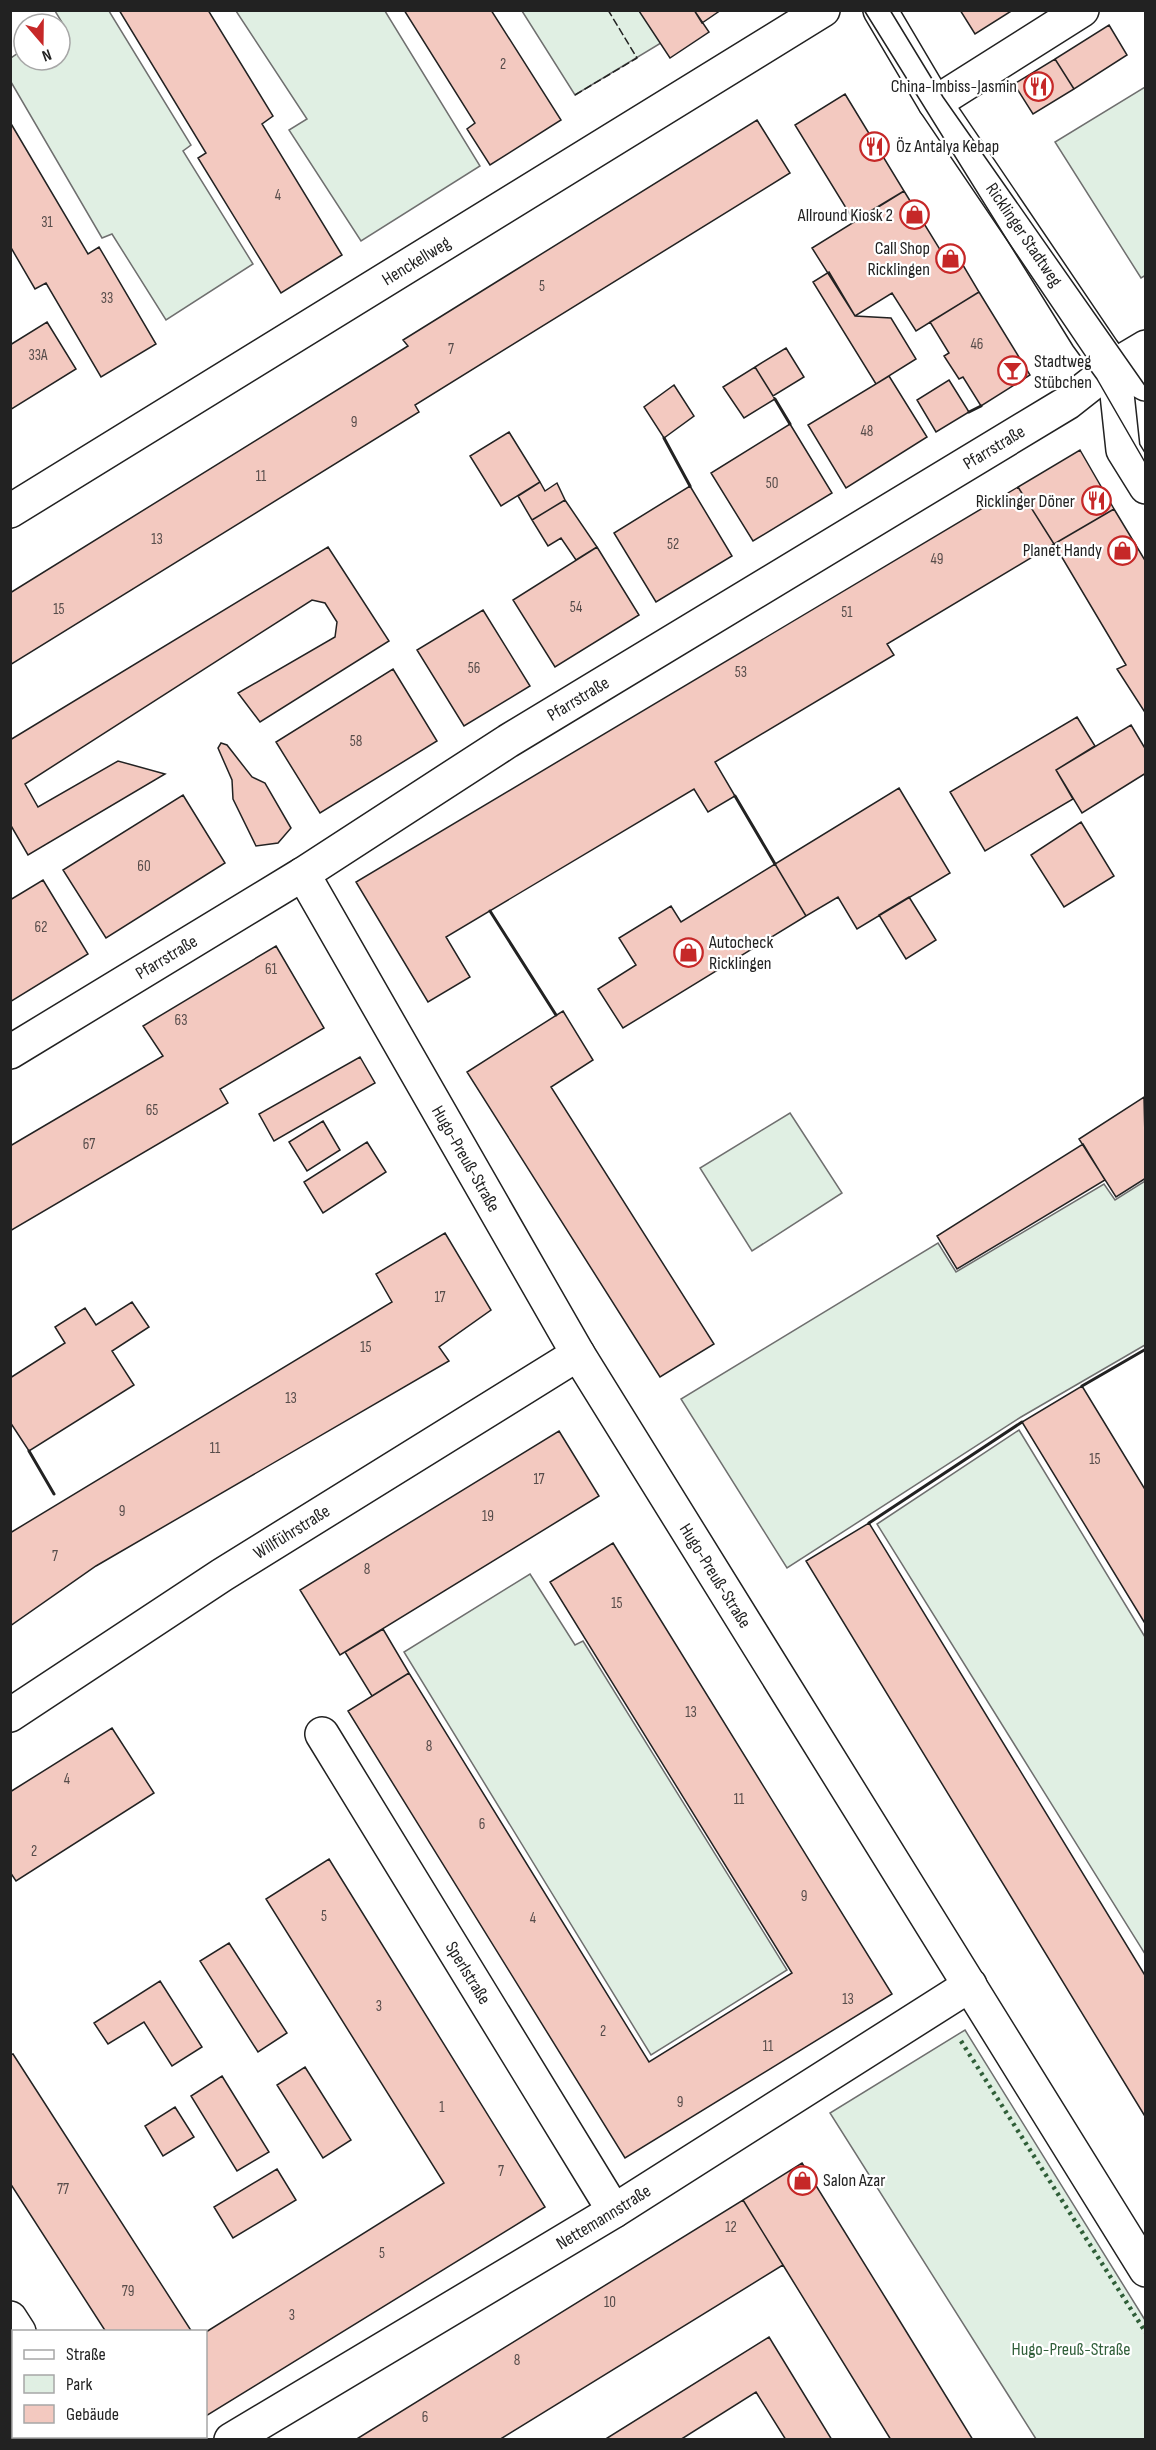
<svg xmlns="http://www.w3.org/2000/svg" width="1156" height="2450" font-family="'Sofia Sans Condensed',sans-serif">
<rect width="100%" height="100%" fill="#fff"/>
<path fill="#e0efe3" stroke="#6f6f6f" stroke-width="1.5" d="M55,11h54l82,134 -8,6 70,113 -87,56 -54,-86 -10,4 -91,-156v-24l13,-9v11h36v-34l3,-2z
M236,11h149l95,155 -119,75 -72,-111 18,-11z
M522,11h164l8,12 -119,72z
M1145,87l1,188 -5,3 -86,-136z
M790,1113l52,80 -90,58 -52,-83z
M1145,1181v164l-124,72 -234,151 -106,-169 257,-156 18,29 148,-88 11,16z
M1019,1430l126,207v317l-268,-430z
M530,1574l45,71 8,-4 204,329 -136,85 -247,-403z
M965,2030l180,290v119h-109l-206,-326z"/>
<path fill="#f3c9c0" stroke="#222" stroke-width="1.5" d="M119,10h89l65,106 -11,8 80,131 -61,38 -83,-135 8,-5z
M404,10h87l70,110 -71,45 -23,-36 8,-6z
M694,10h27l-19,13z
M694,10l15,22 -39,26 -31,-47z
M960,10h53l-38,24z
M1109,25l18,30 -53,34 -19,-30z
M1055,59l19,30 -41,25 -19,-30z
M845,94l59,97 -50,30 -59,-96z
M757,120l33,53 -375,232 4,7 -409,253v-72l398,-247 -5,-6z
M10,122l78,132 11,-7 57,97 -55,33 -55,-94 -11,6 -25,-43z
M904,191l43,70 10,-6 22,37 -63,39 -24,-38 -37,23 -43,-68z
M829,272l26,44 36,2 25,41 -40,25 -63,-102z
M979,292l51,83 -49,31 -18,-29 -4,2 -15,-23 5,-3 -19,-31z
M47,322l29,47 -66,41v-65z
M786,348l18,29 -31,19 -18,-29z
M755,367l20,32 -31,19 -21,-31z
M889,376l38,61 -81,51 -38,-63z
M949,380l20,32 -33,20 -19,-32z
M674,385l20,31 -30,22 -20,-31z
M790,424l42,69 -79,48 -42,-68z
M509,432l31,50 -39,24 -31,-50z
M1080,450l34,59 -60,35 -36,-57z
M540,482l5,9 12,-8 8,17 -33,20 -14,-24z
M690,486l42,70 -76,46 -42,-69z
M1018,487l36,57 -167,100 7,11 -179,107 20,34 -27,16 -14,-23 -248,148 24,40 -42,25 -72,-120z
M565,500l32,47 -21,13 -15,-22 -13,8 -16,-26z
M1114,509l32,53v152l-29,-45 9,-4 -72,-121z
M328,547l61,94 -129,81 -22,-29 97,-56 2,-15 -12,-19 -13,-3 -287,184 13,23 80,-46 47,13 -137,81 -18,-31v-84z
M597,547l42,68 -84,52 -42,-67z
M483,610l47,76 -66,40 -47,-76z
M393,669l44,72 -117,72 -44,-71z
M1077,717l18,29 -39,24 17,29 -88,52 -35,-59z
M1131,725l15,25v23l-64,40 -26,-43z
M221,743l6,2 25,32 13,6 26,45 -13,15 -22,3 -23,-47 -1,-19 -14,-32z
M899,788l51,85 -93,56 -19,-32 -32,19 -31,-52z
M183,795l42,68 -119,75 -43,-68z
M1081,822l33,54 -50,31 -33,-52z
M775,864l31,52 -183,112 -25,-39 38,-24 -17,-27 52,-32 10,16z
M43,880l45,74 -78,48v-102z
M909,897l27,43 -30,19 -27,-44z
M276,946l48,82 -104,61 8,14 -218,128v-85l153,-90 -20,-30z
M563,1011l30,49 -42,27 163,257 -54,33 -193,-305z
M360,1057l15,26 -101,58 -15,-27z
M1144,1097l2,81 -30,19 -37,-58z
M323,1121l17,29 -33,21 -18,-29z
M367,1142l19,30 -63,41 -19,-31z
M1083,1144l22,36 -148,89 -20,-33z
M445,1233l46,77 -52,37 10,14 -353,205 -86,60v-93l382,-231 -16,-28z
M132,1302l17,25 -37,24 22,34 -105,66 -19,-29v-44l55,-35 -10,-16 30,-19 11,17z
M1082,1386l64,105v134l-124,-203z
M559,1431l40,65 -259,159 -40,-65z
M869,1523l277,454v141l-340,-557z
M613,1543l279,451 -267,164 -277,-447 61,-38 240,389 143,-89 -242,-391z
M383,1629l26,44 -37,23 -27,-44z
M112,1728l42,65 -138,88 -6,-9v-80z
M329,1859l216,348 -339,209v-84l238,-149 -178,-284z
M229,1943l58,90 -29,19 -58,-91z
M160,1981l42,66 -30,19 -28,-44 -36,22 -14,-21z
M13,2054l179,278h-86l-96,-149v-128z
M305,2067l46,73 -28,18 -46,-73z
M222,2076l47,76 -32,19 -46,-75z
M175,2107l19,30 -31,19 -18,-30z
M802,2163l91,147 80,130h-82l-108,-175 -40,-65z
M277,2169l19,31 -63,38 -19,-31z
M743,2200l40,65 -284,175h-144z
M769,2337l63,103h-46l-30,-48 -76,48h-76z"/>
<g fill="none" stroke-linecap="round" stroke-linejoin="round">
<defs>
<g id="minor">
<path d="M935,103l147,-93"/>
<path id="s1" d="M10,511l813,-501"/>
<path id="s2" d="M303,874l275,480 568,916"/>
<path id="s3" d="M10,1715l212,-140 356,-221"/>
<path id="s4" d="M322,1734l292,477"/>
<path id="s5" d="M231,2440l383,-229 356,-226"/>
</g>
<g id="tertiary">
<path id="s6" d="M880,10l55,93 168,248 11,15 32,18"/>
<path d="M1114,366l9,84 23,37"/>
<path id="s7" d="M10,1052l293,-178 205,-133 559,-338 47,-37 32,-19"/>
<path d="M10,2318l9,14"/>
<path d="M89,2436l2,4"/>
</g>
</defs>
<use href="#minor" stroke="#222" stroke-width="36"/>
<use href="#tertiary" stroke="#222" stroke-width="36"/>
<use href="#minor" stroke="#fff" stroke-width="33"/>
<use href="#tertiary" stroke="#fff" stroke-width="33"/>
<path stroke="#222" stroke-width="1.5" d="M864,10l209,336 24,33 49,85
M890,10l53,87 203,290"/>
<path stroke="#2f5e38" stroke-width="4.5" stroke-dasharray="3 4.5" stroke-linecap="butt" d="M961,2041l185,292"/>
<path stroke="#222" stroke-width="1.5" stroke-dasharray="8 3" stroke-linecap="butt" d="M575,95l62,-37 -29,-48"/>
<path stroke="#222" stroke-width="3" d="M775,399l15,25
M969,412l12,-6
M664,438l26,48
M735,796l40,68
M490,911l66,104
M1082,1386l64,-37
M29,1451l25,43
M869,1523l153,-101"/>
</g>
<defs>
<symbol id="restaurant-ring" viewBox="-11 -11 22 22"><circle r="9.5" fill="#fff" stroke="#c62828" stroke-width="1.5"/><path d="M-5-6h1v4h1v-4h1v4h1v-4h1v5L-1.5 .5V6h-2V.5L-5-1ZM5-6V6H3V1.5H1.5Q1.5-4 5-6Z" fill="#c62828"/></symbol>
<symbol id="shop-ring" viewBox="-11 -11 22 22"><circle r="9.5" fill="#fff" stroke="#c62828" stroke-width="1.5"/><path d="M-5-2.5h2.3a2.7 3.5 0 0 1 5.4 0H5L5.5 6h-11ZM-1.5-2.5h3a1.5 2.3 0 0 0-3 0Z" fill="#c62828"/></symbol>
<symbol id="bar-ring" viewBox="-11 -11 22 22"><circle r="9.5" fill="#fff" stroke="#c62828" stroke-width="1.5"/><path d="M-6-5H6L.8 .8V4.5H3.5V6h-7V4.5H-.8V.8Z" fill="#c62828"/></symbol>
</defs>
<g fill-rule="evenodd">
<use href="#restaurant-ring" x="1022" y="70" width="33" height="33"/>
<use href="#restaurant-ring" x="858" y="130" width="33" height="33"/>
<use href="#shop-ring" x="898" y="198" width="33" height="33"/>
<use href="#shop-ring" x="934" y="242" width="33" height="33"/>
<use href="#bar-ring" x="996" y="354" width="33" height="33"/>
<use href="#restaurant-ring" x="1080" y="484" width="33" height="33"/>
<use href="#shop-ring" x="1106" y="534" width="33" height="33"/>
<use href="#shop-ring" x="672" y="936" width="33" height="33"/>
<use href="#shop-ring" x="786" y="2164" width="33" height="33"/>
</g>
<g text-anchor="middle" stroke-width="4.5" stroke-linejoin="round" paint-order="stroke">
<g font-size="15" fill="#564c4a">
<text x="503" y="69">2</text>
<text x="278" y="200">4</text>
<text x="47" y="227">31</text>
<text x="542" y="291">5</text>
<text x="107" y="303">33</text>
<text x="977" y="349">46</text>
<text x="451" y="354">7</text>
<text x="38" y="360">33A</text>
<text x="354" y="427">9</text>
<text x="867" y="436">48</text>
<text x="261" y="481">11</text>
<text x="772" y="488">50</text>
<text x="157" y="544">13</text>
<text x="673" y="549">52</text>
<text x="937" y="564">49</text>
<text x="576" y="612">54</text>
<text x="59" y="614">15</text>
<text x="847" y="617">51</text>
<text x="474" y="673">56</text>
<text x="741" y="677">53</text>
<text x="356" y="746">58</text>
<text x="144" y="871">60</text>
<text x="41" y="932">62</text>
<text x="271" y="974">61</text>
<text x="181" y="1025">63</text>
<text x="152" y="1115">65</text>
<text x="89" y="1149">67</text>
<text x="440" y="1302">17</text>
<text x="366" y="1352">15</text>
<text x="291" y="1403">13</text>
<text x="215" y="1453">11</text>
<text x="1095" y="1464">15</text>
<text x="539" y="1484">17</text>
<text x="122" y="1516">9</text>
<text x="488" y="1521">19</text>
<text x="55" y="1561">7</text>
<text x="367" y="1574">8</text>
<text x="617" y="1608">15</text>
<text x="691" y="1717">13</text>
<text x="429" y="1751">8</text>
<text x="67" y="1784">4</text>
<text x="739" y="1804">11</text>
<text x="482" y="1829">6</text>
<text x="34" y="1856">2</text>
<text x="804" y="1901">9</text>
<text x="324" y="1921">5</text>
<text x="533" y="1923">4</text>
<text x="848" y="2004">13</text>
<text x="379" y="2011">3</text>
<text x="603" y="2036">2</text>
<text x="768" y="2051">11</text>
<text x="680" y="2107">9</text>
<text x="442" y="2112">1</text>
<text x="501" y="2176">7</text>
<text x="63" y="2194">77</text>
<text x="731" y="2232">12</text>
<text x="382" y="2258">5</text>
<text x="128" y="2296">79</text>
<text x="610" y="2307">10</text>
<text x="292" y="2320">3</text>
<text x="517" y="2365">8</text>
<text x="425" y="2422">6</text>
</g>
<g font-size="18" fill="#222" stroke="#fff" text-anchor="end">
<text x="1017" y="92">China-Imbiss-Jasmin</text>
<text x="896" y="152" text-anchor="start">Öz Antalya Kebap</text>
<text x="893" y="221">Allround Kiosk 2</text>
<text x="930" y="254">Call Shop<tspan x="930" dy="21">Ricklingen</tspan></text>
<text x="1034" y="367" text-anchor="start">Stadtweg<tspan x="1034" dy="21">Stübchen</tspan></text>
<text x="1075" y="507">Ricklinger Döner</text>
<text x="1102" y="556">Planet Handy</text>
<text x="709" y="948" text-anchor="start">Autocheck<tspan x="709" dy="21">Ricklingen</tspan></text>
<text x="823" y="2186" text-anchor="start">Salon Azar</text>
</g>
<g font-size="18" fill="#222" stroke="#fff">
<text dy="6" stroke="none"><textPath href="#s6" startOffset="267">Ricklinger Stadtweg</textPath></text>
<text dy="6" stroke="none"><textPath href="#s1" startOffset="477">Henckellweg</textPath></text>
<text dy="6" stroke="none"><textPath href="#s7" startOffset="1155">Pfarrstraße</textPath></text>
<text dy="6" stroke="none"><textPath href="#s7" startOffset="669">Pfarrstraße</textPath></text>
<text dy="6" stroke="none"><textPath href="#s7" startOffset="183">Pfarrstraße</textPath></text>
<text dy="6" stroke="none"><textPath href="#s2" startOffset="328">Hugo-Preuß-Straße</textPath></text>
<text dy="6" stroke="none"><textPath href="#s3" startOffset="336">Willführstraße</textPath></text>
<text dy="6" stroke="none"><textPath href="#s2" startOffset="814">Hugo-Preuß-Straße</textPath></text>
<text dy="6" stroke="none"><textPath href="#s4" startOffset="280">Sperlstraße</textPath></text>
<text dy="6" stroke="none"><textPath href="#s5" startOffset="434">Nettemannstraße</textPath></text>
</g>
<g font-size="18" fill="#2f5e38" stroke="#fff">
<text x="1071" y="2355">Hugo-Preuß-Straße</text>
</g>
</g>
<rect width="1156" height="2450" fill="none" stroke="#222222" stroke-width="24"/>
<rect x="12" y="2330" width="195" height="108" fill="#ffffff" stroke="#a7a7a7" stroke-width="1.5"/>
<rect x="24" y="2350" width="30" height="9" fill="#ffffff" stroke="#a7a7a7" stroke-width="1.5"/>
<text x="66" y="2360" font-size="18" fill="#222222">Straße</text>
<rect x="24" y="2375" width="30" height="18" fill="#e0efe3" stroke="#a7a7a7" stroke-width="1.5"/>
<text x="66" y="2390" font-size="18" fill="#222222">Park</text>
<rect x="24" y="2405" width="30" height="18" fill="#f3c9c0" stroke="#a7a7a7" stroke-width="1.5"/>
<text x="66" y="2420" font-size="18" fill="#222222">Gebäude</text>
<g transform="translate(42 42) rotate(160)"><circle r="28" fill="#ffffff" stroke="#a7a7a7" stroke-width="1.5"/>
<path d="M0-4.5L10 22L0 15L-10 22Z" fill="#c62828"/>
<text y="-9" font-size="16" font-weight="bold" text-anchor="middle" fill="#222222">N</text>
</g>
</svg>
